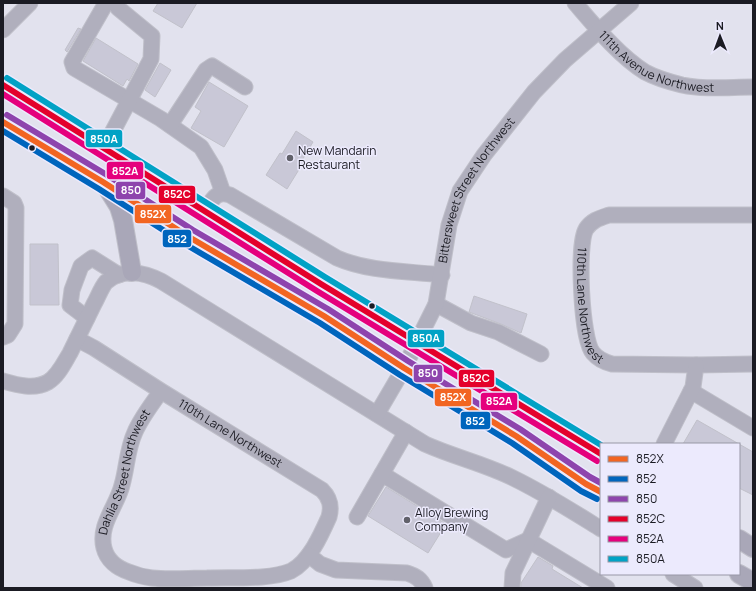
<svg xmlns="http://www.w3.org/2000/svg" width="756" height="591" viewBox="0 0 756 591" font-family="Manrope,sans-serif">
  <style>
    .building { fill: #c9c8d7; stroke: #c1c1ca }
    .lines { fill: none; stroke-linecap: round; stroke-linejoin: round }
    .minor-casing { stroke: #bfbfc9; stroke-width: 17 }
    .major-casing { stroke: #bfbfc9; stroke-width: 20 }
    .minor { stroke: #b0afbd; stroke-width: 15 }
    .major { stroke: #a9a7b8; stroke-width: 18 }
    .bus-1-casing { stroke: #eceafd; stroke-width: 9 }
    .bus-2-casing { stroke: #eceafd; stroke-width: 9 }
    .bus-3-casing { stroke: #eceafd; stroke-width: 9 }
    .bus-4-casing { stroke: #eceafd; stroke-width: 9 }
    .bus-5-casing { stroke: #eceafd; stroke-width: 9 }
    .bus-6-casing { stroke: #eceafd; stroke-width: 9 }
    .bus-1 { stroke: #f26522; stroke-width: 6 }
    .bus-2 { stroke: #0065bd; stroke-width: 6 }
    .bus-3 { stroke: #8e44ad; stroke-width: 6 }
    .bus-4 { stroke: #e4002b; stroke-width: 6 }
    .bus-5 { stroke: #e5007d; stroke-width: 6 }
    .bus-6 { stroke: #01a2c5; stroke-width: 6 }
    .bus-dot { fill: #1b1b23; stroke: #eceafd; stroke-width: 1.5 }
    .poi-dot { fill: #61616a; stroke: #eceafd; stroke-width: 1.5 }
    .labels { text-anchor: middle; stroke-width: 3; stroke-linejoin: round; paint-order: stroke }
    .street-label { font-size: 12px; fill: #1b1b23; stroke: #eceafd }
    .poi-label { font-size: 12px; fill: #1b1b23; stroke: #eceafd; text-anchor: start }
    .line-badge { stroke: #eceafd; stroke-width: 1.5 }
    .badge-label { font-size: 11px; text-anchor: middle; font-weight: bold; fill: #fff }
  </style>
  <rect width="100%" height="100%" fill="#e2e2ee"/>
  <g class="building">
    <polygon points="158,3 197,3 182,28 153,11"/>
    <polygon points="78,28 81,29 67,52 65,50"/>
    <polygon points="96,38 138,64 129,81 127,79 123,86 83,61"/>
    <polygon points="160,63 171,70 155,97 145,90"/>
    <polygon points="209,82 248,106 224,147 191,128 201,111 195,107"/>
    <polygon points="296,131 313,142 301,162 303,163 287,189 266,175 280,153 282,154"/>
    <polygon points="30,244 58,244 59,305 30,305"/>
    <polygon points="474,296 527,314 521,333 501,324 469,312"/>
    <polygon points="697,420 739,444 683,444"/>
    <polygon points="739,444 753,452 753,495 739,488"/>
    <polygon points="386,487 446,524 428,553 368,516"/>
    <polygon points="538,557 553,566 552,569 583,588 521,588 521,583"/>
  </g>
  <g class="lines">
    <defs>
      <g id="minor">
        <polyline points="106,3 72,62 74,68 161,119 201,147 215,170 223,193"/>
        <path id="s1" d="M575 3C594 25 619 56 645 72 656 78 670 82 682 85 705 90 730 87 753 87"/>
        <polyline points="3,30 30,3"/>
        <polyline points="170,125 206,70 212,66 245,87"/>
        <polyline points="104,148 151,59 152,36 118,8 115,3"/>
        <polyline points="3,196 14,203 16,208 15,324 8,335 3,337"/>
        <path d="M205 211C212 200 216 190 230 195L337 258C369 272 407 271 442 275"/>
        <path id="s2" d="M753 215H609C600 218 592 220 586 229 577 244 581 339 593 353 598 359 604 362 612 364L696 365 753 364"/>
        <polyline points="436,304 471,323 498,332 541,354"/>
        <polyline points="87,318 70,305 72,290 81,266 92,258 119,275"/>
        <path id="s3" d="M77 339 94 348 161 391 322 490C330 498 332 506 329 517 321 535 309 562 291 571 270 580 231 577 207 578 189 578 170 580 152 578 144 577 136 575 129 572 117 568 107 560 104 548 98 525 117 506 122 485 127 468 127 449 135 432 141 418 152 404 161 391"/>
        <path d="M3 381C17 385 34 390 48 382 58 376 64 363 70 353 78 337 86 320 94 304 98 297 101 288 106 282 122 268 144 272 161 281L425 444C454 457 485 464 513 478 544 493 572 511 601 529"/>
        <polyline points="691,391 753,428"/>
        <path id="s4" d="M377 414 404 368 436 304 449 225 460 191 484 155 534 92 565 60 631 3"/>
        <polyline points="664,444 693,387 696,365"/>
        <polyline points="382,474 506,550 528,540 607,588"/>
        <polyline points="357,517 406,432"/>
        <path d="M309 555 320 564 336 570 407 573C416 576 421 579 425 588"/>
        <polyline points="673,574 695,588"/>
        <polyline points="512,588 513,573 549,497"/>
      </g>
      <g id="major">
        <polyline points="3,85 321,284 601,454"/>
        <polyline points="3,122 103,182 189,237 324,316 404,368 516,436 586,484 601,492"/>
        <polyline points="106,186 119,207 123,220 132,272"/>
        <polyline points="739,539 753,548"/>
        <polyline points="739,574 753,582"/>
      </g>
    </defs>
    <use href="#minor" class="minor-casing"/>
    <use href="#major" class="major-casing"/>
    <use href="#minor" class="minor"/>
    <use href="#major" class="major"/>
    <defs>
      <polyline id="bus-1" points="3,122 103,182 189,237 324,316 404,368 516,436 586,484 601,492"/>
      <polyline id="bus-2" points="3,131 99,189 185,244 320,323 400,375 512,443 581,491 597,499"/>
      <polyline id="bus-3" points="7,115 107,175 193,230 328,309 408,361 520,429 590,477 601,483"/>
      <polyline id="bus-4" points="3,85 321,284 601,454"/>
      <polyline id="bus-5" points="3,94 317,291 597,461"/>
      <polyline id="bus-6" points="7,78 325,277 601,445"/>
    </defs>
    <use href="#bus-1" class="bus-1-casing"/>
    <use href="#bus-2" class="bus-2-casing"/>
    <use href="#bus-3" class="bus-3-casing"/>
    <use href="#bus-4" class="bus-4-casing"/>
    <use href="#bus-5" class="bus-5-casing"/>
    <use href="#bus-6" class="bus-6-casing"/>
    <use href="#bus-1" class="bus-1"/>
    <use href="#bus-2" class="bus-2"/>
    <use href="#bus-3" class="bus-3"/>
    <use href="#bus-4" class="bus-4"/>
    <use href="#bus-5" class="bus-5"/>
    <use href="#bus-6" class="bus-6"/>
  </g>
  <g class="bus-dot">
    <circle cx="32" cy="148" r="3.5"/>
    <circle cx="372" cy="306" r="3.5"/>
  </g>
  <g class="poi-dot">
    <circle cx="290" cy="158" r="4"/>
    <circle cx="407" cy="520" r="4"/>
  </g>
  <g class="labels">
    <g class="street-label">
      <text dy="4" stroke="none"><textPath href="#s1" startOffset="105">111th Avenue Northwest</textPath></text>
      <text dy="4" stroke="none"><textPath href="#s4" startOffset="248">Bittersweet Street Northwest</textPath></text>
      <text dy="4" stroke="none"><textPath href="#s2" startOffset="250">110th Lane Northwest</textPath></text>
      <text dy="4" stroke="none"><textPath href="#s3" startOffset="180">110th Lane Northwest</textPath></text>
      <text dy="4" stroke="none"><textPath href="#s3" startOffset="664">Dahlia Street Northwest</textPath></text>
    </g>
    <g class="poi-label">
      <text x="298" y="155">New Mandarin<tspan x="298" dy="14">Restaurant</tspan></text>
      <text x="415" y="517">Alloy Brewing<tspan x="415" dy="14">Company</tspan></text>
    </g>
  </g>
  <g class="line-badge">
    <rect x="85" y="129" width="38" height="19" rx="4" fill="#01a2c5"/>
    <rect x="106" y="161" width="38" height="19" rx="4" fill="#e5007d"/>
    <rect x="115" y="181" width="31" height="19" rx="4" fill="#8e44ad"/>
    <rect x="158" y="185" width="38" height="19" rx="4" fill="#e4002b"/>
    <rect x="134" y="204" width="38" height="20" rx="4" fill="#f26522"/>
    <rect x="162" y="229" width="30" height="19" rx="4" fill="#0065bd"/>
    <rect x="407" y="329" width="38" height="19" rx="4" fill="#01a2c5"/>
    <rect x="413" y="364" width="30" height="19" rx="4" fill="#8e44ad"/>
    <rect x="458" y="369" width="37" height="19" rx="4" fill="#e4002b"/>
    <rect x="434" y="388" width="38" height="19" rx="4" fill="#f26522"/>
    <rect x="480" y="392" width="38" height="19" rx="4" fill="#e5007d"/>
    <rect x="460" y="411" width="31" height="19" rx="4" fill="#0065bd"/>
  </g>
  <g class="badge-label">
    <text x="104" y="143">850A</text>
    <text x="125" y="175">852A</text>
    <text x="131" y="194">850</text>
    <text x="177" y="198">852C</text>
    <text x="153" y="218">852X</text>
    <text x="177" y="243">852</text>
    <text x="426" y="342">850A</text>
    <text x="428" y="377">850</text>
    <text x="476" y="382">852C</text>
    <text x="453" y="401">852X</text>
    <text x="499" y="405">852A</text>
    <text x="475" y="425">852</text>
  </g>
  <rect width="756" height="591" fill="none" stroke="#1b1b23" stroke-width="8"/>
  <rect x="600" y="443" width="140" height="132" fill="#eceafd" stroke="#9897a6"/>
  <rect x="608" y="456" width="20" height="6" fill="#f26522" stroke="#9897a6"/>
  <text x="636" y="463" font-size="12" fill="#1b1b23">852X</text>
  <rect x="608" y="476" width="20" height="6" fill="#0065bd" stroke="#9897a6"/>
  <text x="636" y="483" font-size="12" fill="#1b1b23">852</text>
  <rect x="608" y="496" width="20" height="6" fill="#8e44ad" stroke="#9897a6"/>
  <text x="636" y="503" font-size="12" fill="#1b1b23">850</text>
  <rect x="608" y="516" width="20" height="6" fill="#e4002b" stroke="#9897a6"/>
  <text x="636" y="523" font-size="12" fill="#1b1b23">852C</text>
  <rect x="608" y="536" width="20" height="6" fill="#e5007d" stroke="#9897a6"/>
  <text x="636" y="543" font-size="12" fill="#1b1b23">852A</text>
  <rect x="608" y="556" width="20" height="6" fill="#01a2c5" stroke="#9897a6"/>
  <text x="636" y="563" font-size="12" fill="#1b1b23">850A</text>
  <g transform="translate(720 36) rotate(359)" stroke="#eceafd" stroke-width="3" paint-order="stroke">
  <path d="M0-3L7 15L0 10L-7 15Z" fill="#1b1b23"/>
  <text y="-6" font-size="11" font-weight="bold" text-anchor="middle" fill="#1b1b23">N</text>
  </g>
</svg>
